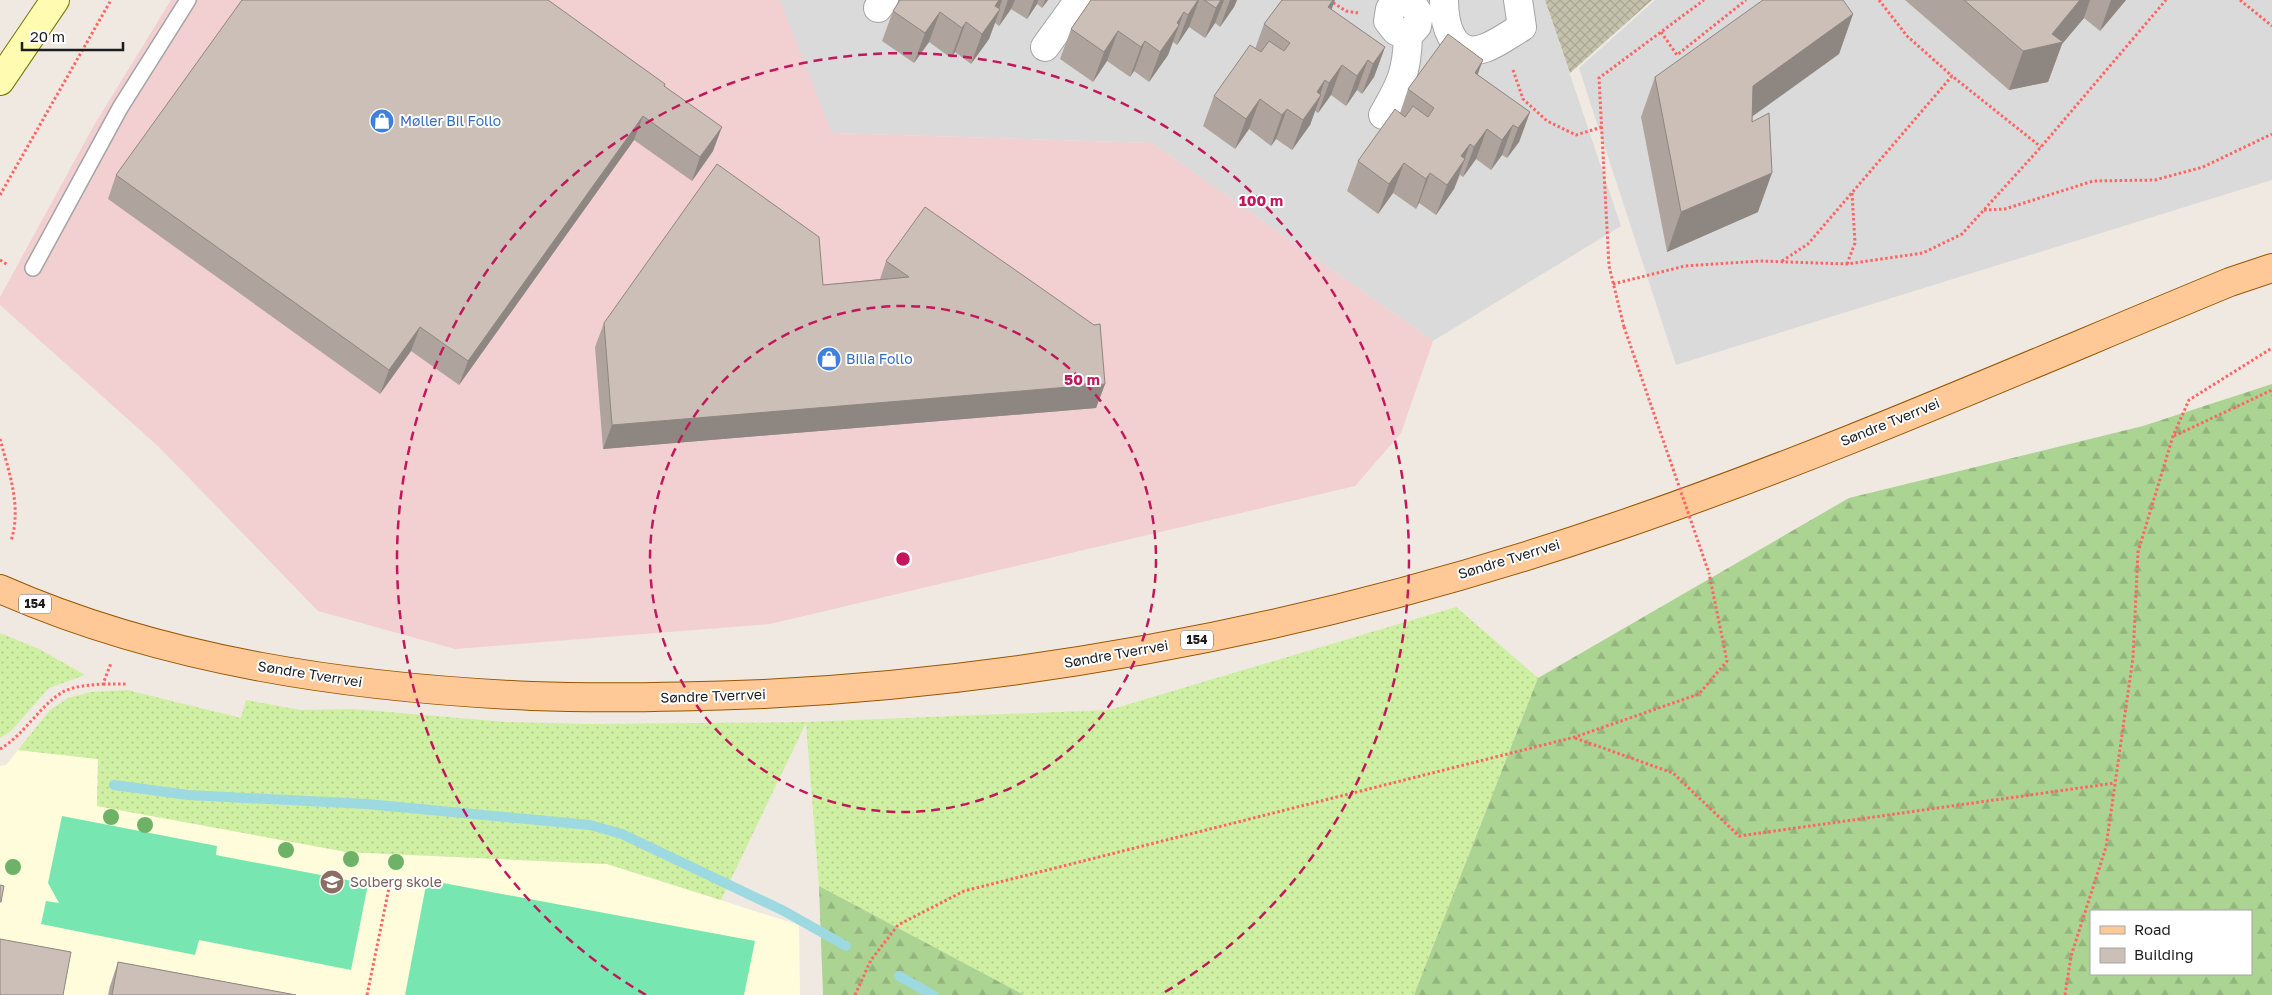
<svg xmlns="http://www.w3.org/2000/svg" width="2272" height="995" viewBox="0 0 2272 995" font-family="'Golos Text',sans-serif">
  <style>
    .residential { fill: #dbdada }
    .commercial { fill: #f2cfd1 }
    .education { fill: #fffcdb }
    .construction { fill: url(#construction-cross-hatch) }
    .grass { fill: url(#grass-dots) }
    .forest { fill: url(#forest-firs); fill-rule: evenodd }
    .pitch { fill: #78e6b1 }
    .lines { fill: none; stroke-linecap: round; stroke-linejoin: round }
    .stream { stroke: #9dd9e1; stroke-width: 10 }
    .service-casing { stroke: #a4a4a4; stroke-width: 18 }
    .minor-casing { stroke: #a4a4a4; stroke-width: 30 }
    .secondary-casing { stroke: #767800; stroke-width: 30 }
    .primary-casing { stroke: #965600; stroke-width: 30 }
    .path { stroke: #ff6463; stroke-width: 3; stroke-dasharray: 2.5 2.5; stroke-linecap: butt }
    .service { stroke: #fff; stroke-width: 15 }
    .minor { stroke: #fff; stroke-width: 28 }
    .secondary { stroke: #fffbb0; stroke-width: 28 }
    .primary { stroke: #ffc897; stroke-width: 28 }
    .path-bridge { stroke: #ff6463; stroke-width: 3; stroke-dasharray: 2.5 2.5; stroke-linecap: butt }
    .tree { fill: #6db266 }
    .wall { fill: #afa49d }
    .shaded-wall { fill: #8e8680 }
    .building { fill: #cbbfb7; stroke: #8e8680 }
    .ring { fill: none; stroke: #c2185b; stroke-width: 2.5; stroke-dasharray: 9 6 }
    .labels { text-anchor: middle; stroke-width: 4; stroke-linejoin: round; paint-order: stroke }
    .shield { fill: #fff; stroke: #616161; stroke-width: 1 }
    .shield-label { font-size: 12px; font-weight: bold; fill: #1d1d1d }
    .shop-label { font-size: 14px; fill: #366cbe; stroke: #fff; text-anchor: start }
    .street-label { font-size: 14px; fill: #1d1d1d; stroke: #fff }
    .education-label { font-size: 14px; fill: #785e54; stroke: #fff; text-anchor: start }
    .centre { fill: #c2185b; stroke: #fff; stroke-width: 2.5 }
    .ring-label { font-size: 15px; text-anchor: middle; font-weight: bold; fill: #c2185b; stroke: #fff; stroke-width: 4; stroke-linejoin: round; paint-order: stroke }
  </style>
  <defs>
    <pattern id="construction-cross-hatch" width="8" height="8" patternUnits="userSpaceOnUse" patternTransform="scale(1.25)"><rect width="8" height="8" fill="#c5c2ac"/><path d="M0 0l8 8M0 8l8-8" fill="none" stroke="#a9a694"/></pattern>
    <pattern id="grass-dots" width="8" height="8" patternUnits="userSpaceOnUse" patternTransform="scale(1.25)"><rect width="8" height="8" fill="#cfefa2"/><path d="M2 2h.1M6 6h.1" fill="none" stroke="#b1cc8b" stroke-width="1.8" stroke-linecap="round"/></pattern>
    <pattern id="forest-firs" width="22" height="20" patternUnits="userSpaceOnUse" patternTransform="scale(1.25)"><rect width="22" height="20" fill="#abd392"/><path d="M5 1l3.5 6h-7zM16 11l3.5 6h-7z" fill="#93b57d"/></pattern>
  </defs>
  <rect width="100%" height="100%" fill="#efe9e2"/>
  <g class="residential">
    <polygon points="780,0 1545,0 1621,226 1433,341 1152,143 831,133"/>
    <polygon points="1655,0 2272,0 2272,180 1676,365 1579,68"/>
  </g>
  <polygon class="commercial" points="171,0 780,0 832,133 1152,143 1433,341 1401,433 1355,486 770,624 455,649 318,611 159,447 0,305 0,297 93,127"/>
  <polygon class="education" points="18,750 98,759 97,806 347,852 607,864 799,925 800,995 0,995 0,766 6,765"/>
  <polygon class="construction" points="1545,0 1652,0 1570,73"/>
  <g class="grass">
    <polygon points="1456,607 1538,678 1414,995 1024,995 819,886 806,723 721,900 607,864 347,852 97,806 98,759 18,750 50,710 68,698 91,692 127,690 241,718 246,700 300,710 353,709 506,722 587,724 806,722 1109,710"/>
    <polygon points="0,633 41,650 85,675 49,688 11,731 0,738"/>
  </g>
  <g class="forest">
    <path d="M2272 384V995H1414L1538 678 1849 498 2143 426ZM2251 911V974H2091V911Z"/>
    <polygon points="819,886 1024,995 823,995"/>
  </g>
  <g class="pitch">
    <polygon points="62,816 217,846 216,855 368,884 351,970 199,940 195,955 41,924 46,901 59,903 48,883"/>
    <polygon points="427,880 755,941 744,995 405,995"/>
  </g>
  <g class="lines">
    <g class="stream">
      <polyline points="114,785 188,795 367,804 590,825 622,834 784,911 846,946"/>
      <polyline points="899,976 933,995"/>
    </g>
    <defs>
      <polyline id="service" points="33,268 120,108 188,0"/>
      <g id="minor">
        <path d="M1444 0C1444 24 1452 60 1485 48 1498 43 1510 34 1522 27L1518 0"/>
        <polygon points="1400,2 1412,4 1419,14 1417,26 1408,36 1396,31 1388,21 1390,9"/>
        <polyline points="878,8 884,0"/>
        <polyline points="1045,47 1079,0"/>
        <path d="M1383 115C1401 84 1407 72 1408 36"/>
      </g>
      <polyline id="secondary" points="0,81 55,0"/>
      <path id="primary" d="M0 589C166 662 352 688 532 696 609 699 686 697 764 694 1054 679 1341 621 1615 527 1824 456 2026 366 2230 282L2272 268"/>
    </defs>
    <use href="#service" class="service-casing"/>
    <use href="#minor" class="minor-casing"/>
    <use href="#secondary" class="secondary-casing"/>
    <use href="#primary" class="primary-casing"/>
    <g class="path">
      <polyline points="1329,0 1346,11 1358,13"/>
      <polyline points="1879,0 1907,36 1952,76"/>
      <polyline points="2240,0 2272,26"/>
      <polyline points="1661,32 1677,55 1746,0"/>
      <polyline points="1513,70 1523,99 1547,121 1576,135 1602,127"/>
      <polyline points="0,195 111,0"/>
      <polyline points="1984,210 2005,209 2093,181 2155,180 2203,167 2272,134"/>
      <polyline points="0,260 8,265"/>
      <polyline points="1782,261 1808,244 1952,76 2041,147"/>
      <polyline points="1847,264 1855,243 1852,193"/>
      <polyline points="1613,284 1685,266 1760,261 1847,264 1923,253 1962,234 2041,147 2166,0"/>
      <polyline points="1624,327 1609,266 1599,78 1704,0"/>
      <polyline points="2174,436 2272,390"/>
      <path d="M0 439C9 472 22 507 11 541"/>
      <polyline points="103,684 128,684"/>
      <polyline points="1575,738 1673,773 1739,836 2115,783"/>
      <path d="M0 749C24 735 38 708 61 693 72 686 90 685 103 684L111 663"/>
      <polyline points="367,995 389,888"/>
      <polyline points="855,995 871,960 898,925 964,891 1575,737 1699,694 1727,661 1709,573"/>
      <polyline points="2065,995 2071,956 2106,847 2133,658 2138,552 2173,436 2189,400 2272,348"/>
    </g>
    <use href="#service" class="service"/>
    <use href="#minor" class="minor"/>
    <use href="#secondary" class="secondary"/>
    <use href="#primary" class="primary"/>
    <polyline class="path-bridge" points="1624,327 1709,573"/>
  </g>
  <g class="tree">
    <circle cx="111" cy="817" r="8"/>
    <circle cx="145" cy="825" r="8"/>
    <circle cx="286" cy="850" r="8"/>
    <circle cx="351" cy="859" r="8"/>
    <circle cx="396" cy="862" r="8"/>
    <circle cx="13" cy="867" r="8"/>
  </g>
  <g class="wall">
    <polygon points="900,0 1048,0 1042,8 1037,4 1027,19 1011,9 999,26 995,23 989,39 971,64 955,52 951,58 929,42 914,63 882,41 893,11"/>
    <polygon points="1091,0 1237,0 1234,7 1220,27 1215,23 1205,38 1189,27 1177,45 1173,42 1168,55 1149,82 1134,71 1130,77 1107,61 1093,82 1060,59 1071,29"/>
    <polygon points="1905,0 2126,0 2100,31 2084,18 2062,44 2048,82 2009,90"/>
    <polygon points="1332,10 1385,47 1374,77 1362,94 1357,90 1346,106 1331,95 1318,113 1315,111 1310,125 1292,150 1276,139 1271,146 1249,129 1235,149 1203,126 1214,96 1255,49 1264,24"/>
    <polygon points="1853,14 1839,54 1752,116 1758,212 1667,252 1641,117 1655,77"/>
    <polygon points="1478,75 1530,112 1519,142 1507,158 1502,155 1491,170 1476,159 1463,177 1460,175 1454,189 1436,215 1419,203 1416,209 1393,193 1378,214 1347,191 1358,161 1400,113 1408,89"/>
    <polygon points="665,84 665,86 713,151 692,181 634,140 459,385 411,351 380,394 108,199 116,175"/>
    <polygon points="886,261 1105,384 1096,408 603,449 595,347 604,323 823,285 880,279"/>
    <polygon points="118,962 296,995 108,995 110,986"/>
  </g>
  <g class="shaded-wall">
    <polygon points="999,0 1002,0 998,12 1000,9 989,39 971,64 982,34 995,6"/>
    <polygon points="1008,0 1015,0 1011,9 999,26"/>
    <polygon points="1034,0 1038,0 1037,4 1027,19"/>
    <polygon points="1045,0 1048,0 1042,8"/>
    <polygon points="1198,0 1199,0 1189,27 1177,45 1188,15"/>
    <polygon points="1221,0 1224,0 1215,23 1205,38 1216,8"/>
    <polygon points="1230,0 1237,0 1234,7 1220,27"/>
    <polygon points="1333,0 1335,0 1326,25 1328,7"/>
    <polygon points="2080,0 2090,0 2084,18 2062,44 2048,82 2009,90 2023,51 2052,34"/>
    <polygon points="2111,0 2126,0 2100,31"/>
    <polygon points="940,12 929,42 914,63 925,33"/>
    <polygon points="1184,12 1168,55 1149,82 1160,52 1177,23"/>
    <polygon points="1853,14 1839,54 1739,126 1753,86"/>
    <polygon points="966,22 955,52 951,58 962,28"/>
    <polygon points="1118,31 1107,61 1093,82 1104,52"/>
    <polygon points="1145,41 1134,71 1130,77 1141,47"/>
    <polygon points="1385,47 1374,77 1362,94 1373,64"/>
    <polygon points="1368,60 1357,90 1346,106 1357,76"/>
    <polygon points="1483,60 1472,90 1475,73"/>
    <polygon points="1342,65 1331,95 1318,113 1329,83"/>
    <polygon points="1325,80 1319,98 1321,95 1310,125 1292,150 1303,120 1317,92"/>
    <polygon points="1260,99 1249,129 1235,149 1246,119"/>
    <polygon points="1287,109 1276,139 1271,146 1282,115"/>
    <polygon points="1530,112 1519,142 1507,158 1518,128"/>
    <polygon points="643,116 634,140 459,385 468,361"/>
    <polygon points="1513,125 1502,155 1491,170 1502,140"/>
    <polygon points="722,127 713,151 692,181 700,157"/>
    <polygon points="1487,129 1476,159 1463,177 1474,147"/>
    <polygon points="1470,144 1454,189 1436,215 1447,185 1461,156"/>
    <polygon points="1404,163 1393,193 1378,214 1389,184"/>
    <polygon points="1430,173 1419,203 1416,209 1426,179"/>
    <polygon points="1772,173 1758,212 1667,252 1681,212"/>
    <polygon points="420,327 411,351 380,394 389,370"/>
    <polygon points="1105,384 1096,408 603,449 612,425"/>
  </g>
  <g class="building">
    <polygon points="242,0 548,0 665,84 664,86 722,127 700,157 643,116 468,361 420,327 389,370 116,175"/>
    <polygon points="900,0 999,0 995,6 1000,9 982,34 966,22 962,28 940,12 925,33 893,11"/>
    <polygon points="1091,0 1198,0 1188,15 1184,12 1177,23 1179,25 1160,52 1145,41 1141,47 1118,31 1104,52 1071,29"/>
    <polygon points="1204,0 1221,0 1216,8"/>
    <polygon points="1282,0 1333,0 1328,7 1385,47 1373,64 1368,60 1357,76 1342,65 1329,83 1325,80 1317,92 1321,95 1303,120 1287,109 1282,115 1260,99 1246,119 1214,96 1250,45 1261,52 1269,41 1284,51 1290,43 1264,24"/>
    <polygon points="1763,0 1843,0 1853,14 1753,86 1752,122 1769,113 1772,173 1681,212 1655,77"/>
    <polygon points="1964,0 2080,0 2052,34 2063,42 2023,51"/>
    <polygon points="1448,34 1483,60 1475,73 1530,112 1518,128 1513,125 1502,140 1487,129 1474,147 1470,144 1461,156 1465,159 1447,185 1430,173 1426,179 1404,163 1389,184 1358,161 1395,109 1405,117 1413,106 1428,117 1434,108 1408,89"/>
    <polygon points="717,164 819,237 823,285 909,277 886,261 925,207 1094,325 1100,324 1105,384 612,425 604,323"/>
    <polygon points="0,885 4,886 1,902 0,902"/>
    <polygon points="0,939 71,952 63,995 0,995"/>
    <polygon points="118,962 296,995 112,995"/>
  </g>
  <g class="ring">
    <circle cx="903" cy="559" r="253"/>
    <path d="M646 995A506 506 0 1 1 1160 995"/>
  </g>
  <defs>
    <symbol id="shop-disc" viewBox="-11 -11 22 22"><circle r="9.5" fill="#3f7fe0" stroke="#fff"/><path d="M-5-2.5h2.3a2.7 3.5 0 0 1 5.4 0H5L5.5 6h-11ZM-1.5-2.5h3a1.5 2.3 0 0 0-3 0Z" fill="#fff"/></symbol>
    <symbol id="school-disc" viewBox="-11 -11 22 22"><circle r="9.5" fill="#8d6e63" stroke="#fff"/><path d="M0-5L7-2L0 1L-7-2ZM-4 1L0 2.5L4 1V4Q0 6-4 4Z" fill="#fff"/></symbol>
  </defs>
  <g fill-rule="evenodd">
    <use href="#shop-disc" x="368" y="107" width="28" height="28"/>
    <use href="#shop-disc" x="815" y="345" width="28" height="28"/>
    <use href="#school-disc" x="318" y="868" width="28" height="28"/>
  </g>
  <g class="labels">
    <g class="shield">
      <rect x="19" y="594.5" width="32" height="19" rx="4"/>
      <rect x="1181" y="630.5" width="32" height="19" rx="4"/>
    </g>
    <g class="shield-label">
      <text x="35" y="608">154</text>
      <text x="1197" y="644">154</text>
    </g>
    <g class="shop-label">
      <text x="400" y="126">Møller Bil Follo</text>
      <text x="846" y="364">Bilia Follo</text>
    </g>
    <g class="street-label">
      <text transform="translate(1890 422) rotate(-22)" y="5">Søndre Tverrvei</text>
      <text transform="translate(1509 559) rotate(-17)" y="5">Søndre Tverrvei</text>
      <text transform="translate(1116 654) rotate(-10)" y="5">Søndre Tverrvei</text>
      <text transform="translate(310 674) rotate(9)" y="5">Søndre Tverrvei</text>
      <text transform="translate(713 696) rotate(-2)" y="5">Søndre Tverrvei</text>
    </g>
    <g class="education-label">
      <text x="350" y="887">Solberg skole</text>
    </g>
  </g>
  <circle cx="903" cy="559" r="8" class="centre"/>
  <g class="ring-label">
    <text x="1261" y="206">100 m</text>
    <text x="1082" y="385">50 m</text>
  </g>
  <rect x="2090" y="910" width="162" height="65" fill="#ffffff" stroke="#a5a5a5"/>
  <rect x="2100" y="926" width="25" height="8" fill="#ffc897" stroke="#a5a5a5"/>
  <text x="2134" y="935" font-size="15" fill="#1d1d1d">Road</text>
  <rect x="2100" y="948" width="25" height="15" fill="#cbbfb7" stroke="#a5a5a5"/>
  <text x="2134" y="960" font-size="15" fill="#1d1d1d">Building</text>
  <path d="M22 42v8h101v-8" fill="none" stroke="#1d1d1d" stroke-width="2.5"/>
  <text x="30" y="42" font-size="15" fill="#1d1d1d" stroke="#ffffff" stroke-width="4" paint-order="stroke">20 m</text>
</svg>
